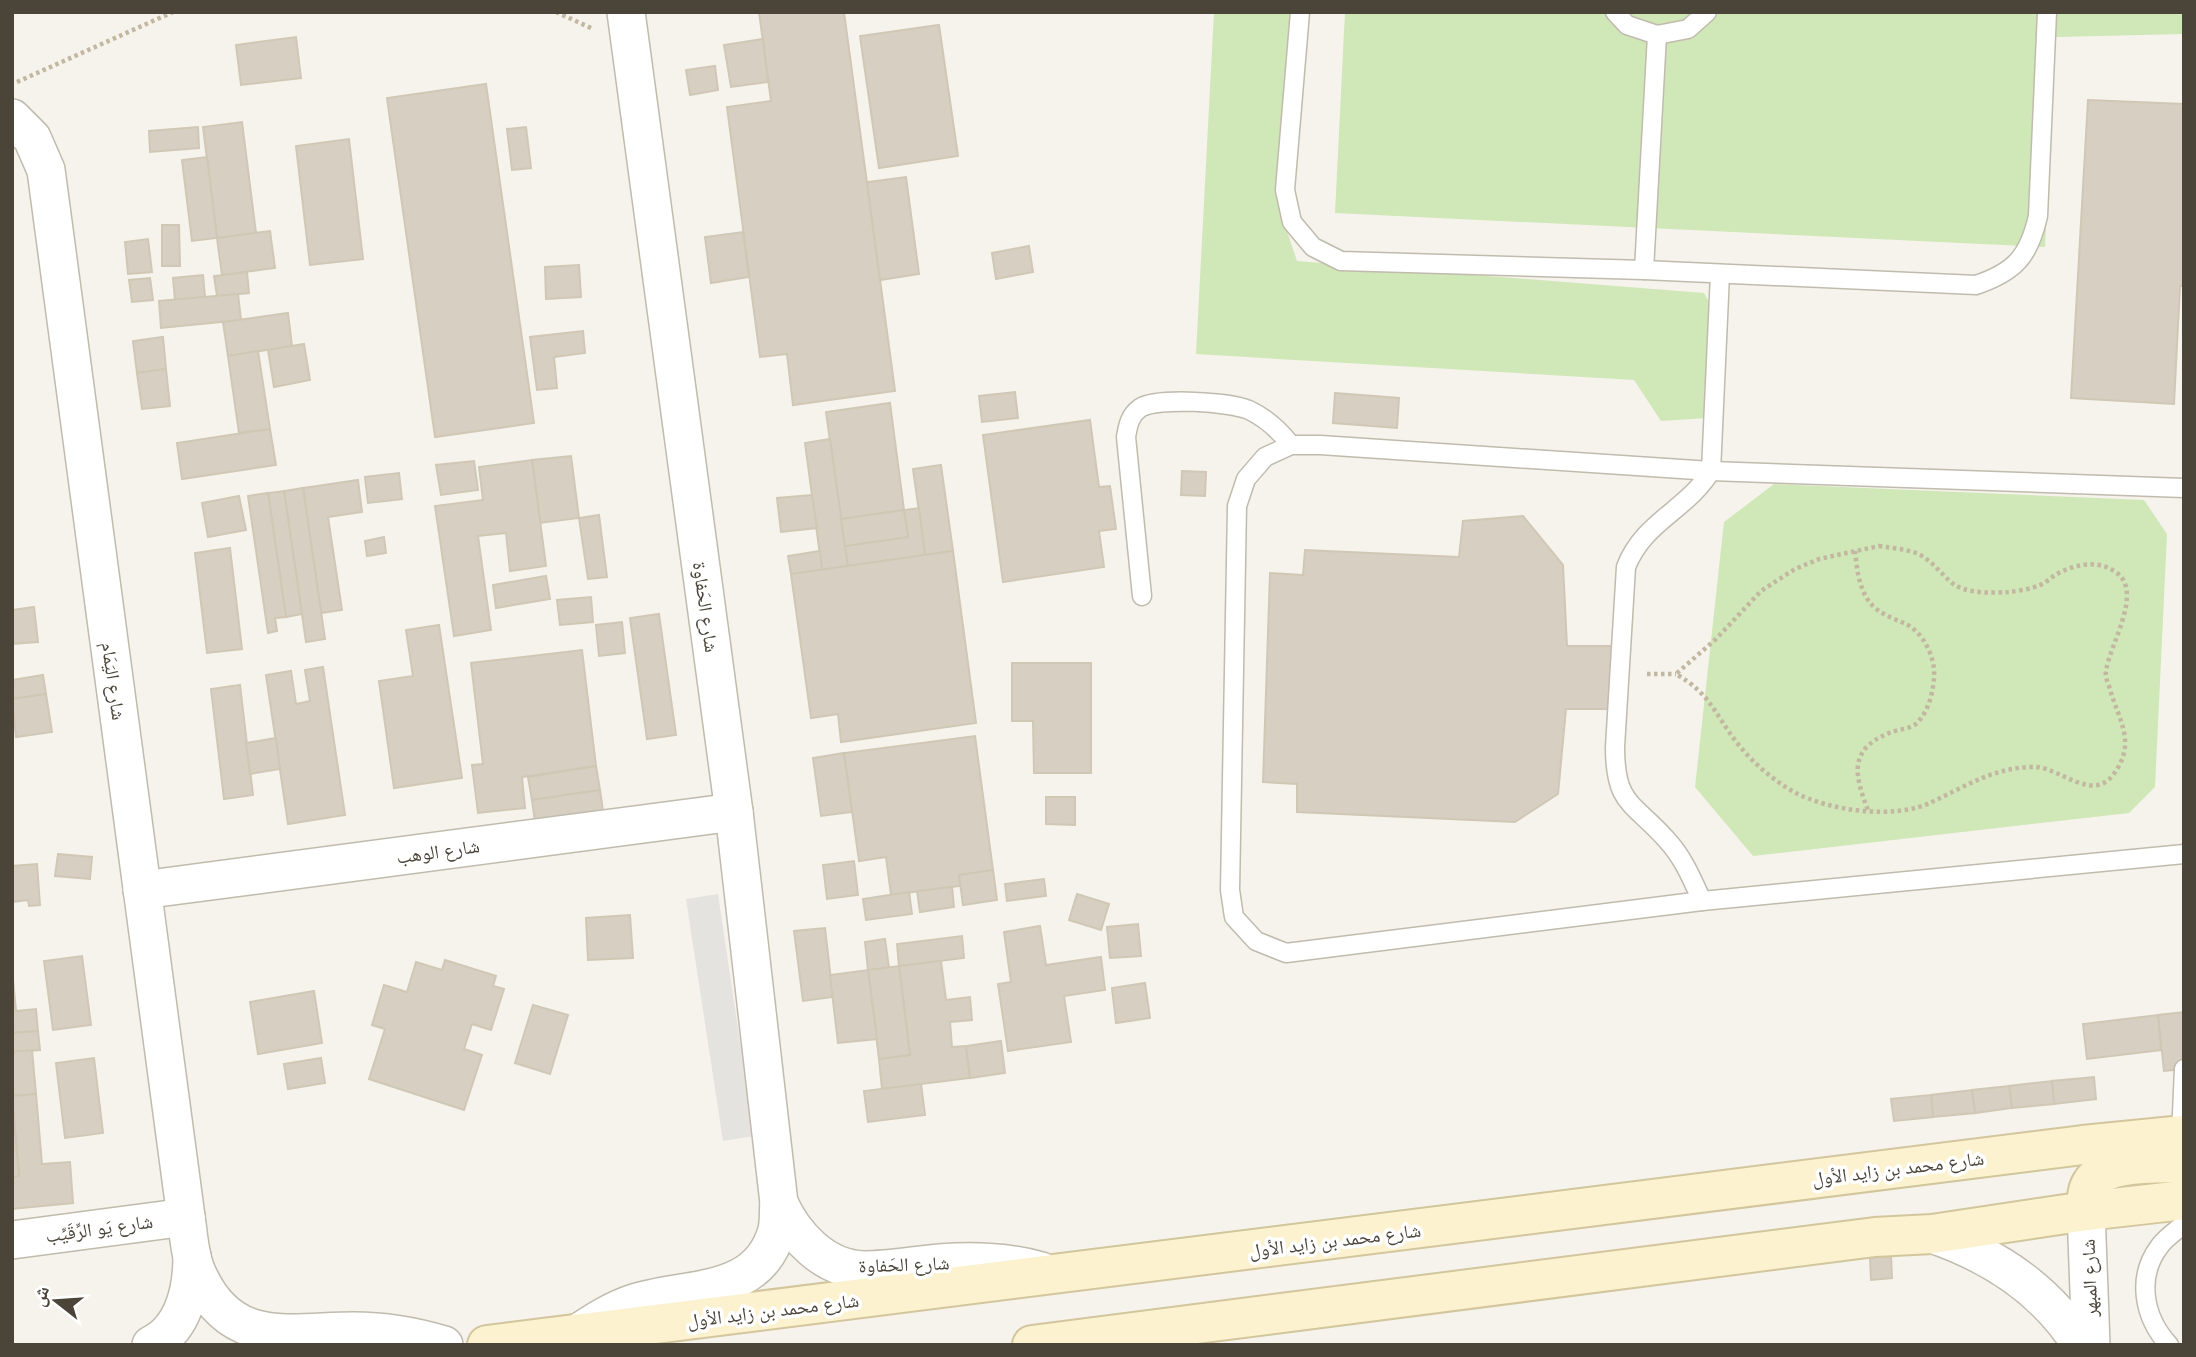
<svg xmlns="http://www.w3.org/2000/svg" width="2196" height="1357" viewBox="0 0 2196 1357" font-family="Poppins,'Noto Naskh Arabic',sans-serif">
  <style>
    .green { fill: #d0e7b7 }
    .parking { fill: #e4e3e0 }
    .building { fill: #d7cfc2; stroke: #d1c7b5; stroke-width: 2 }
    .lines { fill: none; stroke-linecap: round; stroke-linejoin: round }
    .lane-casing { stroke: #c1bbae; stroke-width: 21 }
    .street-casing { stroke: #c1bbae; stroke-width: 40 }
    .secondary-casing { stroke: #d3c69d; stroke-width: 42 }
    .path { stroke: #c2b7a0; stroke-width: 4.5; stroke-dasharray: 3.5 3.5; stroke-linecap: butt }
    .lane { stroke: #fff; stroke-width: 18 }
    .street { stroke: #fff; stroke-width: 37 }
    .secondary { stroke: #fcf2cf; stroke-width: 38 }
    .labels { text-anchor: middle; stroke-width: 7; stroke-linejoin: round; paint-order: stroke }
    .street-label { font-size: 19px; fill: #4a4439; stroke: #fff }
  </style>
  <rect width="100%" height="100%" fill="#f5f3ec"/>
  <g class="green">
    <polygon points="1214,12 1291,12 1278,204 1297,261 1704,293 1720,320 1707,418 1661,421 1634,380 1196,354"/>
    <polygon points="1345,12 2184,12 2184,34 2056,37 2045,247 1335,213"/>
    <polygon points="1774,484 2144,500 2167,534 2155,787 2129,813 1753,856 1695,787 1724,522"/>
  </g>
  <polygon class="parking" points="718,894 754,1136 723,1141 686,899"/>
  <g class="building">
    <polygon points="759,12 844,12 895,391 793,405 787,354 760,357 727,107 771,101"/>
    <polygon points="939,25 958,156 879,168 860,36"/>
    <polygon points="296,37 301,78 241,85 236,45"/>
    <polygon points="763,39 768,82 731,87 724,45"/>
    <polygon points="715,66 718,90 690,95 686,70"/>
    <polygon points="486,84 534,423 435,437 387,98"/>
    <polygon points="2088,100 2184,104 2184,286 2180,286 2174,404 2071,398"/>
    <polygon points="242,122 256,233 217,238 203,127"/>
    <polygon points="198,127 199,148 150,152 149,131"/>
    <polygon points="526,127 531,168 512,170 507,129"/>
    <polygon points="349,139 363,259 310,265 296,146"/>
    <polygon points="207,157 217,238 192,241 182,160"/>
    <polygon points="906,177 919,274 880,280 867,182"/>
    <polygon points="162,225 179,225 180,266 162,266"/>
    <polygon points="270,231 275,268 222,275 217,238"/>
    <polygon points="743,232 749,277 711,283 705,237"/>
    <polygon points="148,239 152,272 128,274 125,242"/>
    <polygon points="1029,246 1033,272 996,279 992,253"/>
    <polygon points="579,265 581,297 546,299 545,267"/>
    <polygon points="247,272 249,293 217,296 214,276"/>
    <polygon points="203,275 205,297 175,300 173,278"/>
    <polygon points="150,278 153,300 132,302 129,280"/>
    <polygon points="238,294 241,320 161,328 159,301"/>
    <polygon points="288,313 292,346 228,356 223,322"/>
    <polygon points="583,331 585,353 554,357 557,388 537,390 530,337"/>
    <polygon points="163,337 166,369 137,373 133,341"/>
    <polygon points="304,344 310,380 274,387 268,350"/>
    <polygon points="258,351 270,429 239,433 228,356"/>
    <polygon points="166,369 170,406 142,409 137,373"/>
    <polygon points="1015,392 1018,418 982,422 979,396"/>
    <polygon points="1335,393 1399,398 1397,428 1333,423"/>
    <polygon points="890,403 904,510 841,519 826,412"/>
    <polygon points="1090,420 1099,487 1110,486 1116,529 1099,531 1104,567 1003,582 983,435"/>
    <polygon points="270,429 276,465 182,479 177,443"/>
    <polygon points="830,439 848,566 822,570 805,443"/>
    <polygon points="571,456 579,518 540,523 532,460"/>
    <polygon points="532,460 546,566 510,571 506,533 478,536 491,630 454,636 435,506 483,500 479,467"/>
    <polygon points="474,461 478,490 441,495 436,465"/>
    <polygon points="941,465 953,551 925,555 913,469"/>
    <polygon points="1182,471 1206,472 1205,496 1181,495"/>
    <polygon points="399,473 402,499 368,503 365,477"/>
    <polygon points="358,480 362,512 328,517 342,610 321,613 303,488"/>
    <polygon points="303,488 325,639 306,642 284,491"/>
    <polygon points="284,491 302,614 286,617 268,493"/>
    <polygon points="268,493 286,617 275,618 277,631 268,633 248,496"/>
    <polygon points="812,495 817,528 781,532 777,498"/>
    <polygon points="239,496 246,530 208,537 202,503"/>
    <polygon points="919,508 925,555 848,566 845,546 908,537 904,510"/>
    <polygon points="904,510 908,537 845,546 841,519"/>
    <polygon points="599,515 607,577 588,579 579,518"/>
    <polygon points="1523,516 1563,565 1567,646 1615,646 1613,709 1566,709 1558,794 1515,822 1297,812 1297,784 1263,782 1270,573 1303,575 1305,550 1459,557 1463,521"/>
    <polygon points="384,537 386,553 367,556 365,541"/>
    <polygon points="230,548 242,649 207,653 195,553"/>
    <polygon points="820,551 822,570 791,574 788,556"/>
    <polygon points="953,551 976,723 841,742 838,714 811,718 791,574"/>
    <polygon points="546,576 550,599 496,608 493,585"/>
    <polygon points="591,597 593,622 560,625 557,600"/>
    <polygon points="34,607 38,642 12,644 12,610"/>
    <polygon points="659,614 676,735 647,739 630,618"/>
    <polygon points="622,622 625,653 599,656 596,625"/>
    <polygon points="439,625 462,778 394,788 379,681 413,676 406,630"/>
    <polygon points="582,650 596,766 522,777 525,808 478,813 472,765 483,764 471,663"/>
    <polygon points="1012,663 1091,663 1091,773 1034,773 1033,721 1012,721"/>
    <polygon points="323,667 345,815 288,824 266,675 291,671 296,704 310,701 305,670"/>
    <polygon points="43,675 46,694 12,699 12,680"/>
    <polygon points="240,685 253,795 224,799 211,689"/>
    <polygon points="46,694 52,732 16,737 12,699"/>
    <polygon points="975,736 993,870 959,875 960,886 891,895 886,857 859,861 844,753"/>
    <polygon points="276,738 280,769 250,774 246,743"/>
    <polygon points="844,753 852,812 821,816 813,758"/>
    <polygon points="596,766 600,790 532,800 528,777"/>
    <polygon points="600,790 604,818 536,829 532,800"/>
    <polygon points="1046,797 1075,797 1075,825 1046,824"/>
    <polygon points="58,854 92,857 90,879 55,876"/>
    <polygon points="854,861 858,895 827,899 823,865"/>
    <polygon points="37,864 40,905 29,906 28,900 12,902 12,866"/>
    <polygon points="993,870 997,900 963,905 959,875"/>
    <polygon points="1044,879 1046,896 1007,901 1005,884"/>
    <polygon points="952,887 954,907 920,912 917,891"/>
    <polygon points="909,892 912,914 866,920 863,899"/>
    <polygon points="1077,894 1109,904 1101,930 1069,920"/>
    <polygon points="630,915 633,958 588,960 586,918"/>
    <polygon points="1138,924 1141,956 1110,958 1107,927"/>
    <polygon points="1040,926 1046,965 1101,957 1105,990 1064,996 1071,1042 1008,1051 998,984 1011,982 1004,932"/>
    <polygon points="825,928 833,997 803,1001 794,931"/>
    <polygon points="962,936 964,958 899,966 897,944"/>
    <polygon points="885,939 889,968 868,970 865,942"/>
    <polygon points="82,956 91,1025 53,1030 44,961"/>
    <polygon points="445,960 496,976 493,986 504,989 491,1030 472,1024 464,1049 482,1055 464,1110 369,1079 385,1029 372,1025 384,985 407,992 416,962 442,970"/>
    <polygon points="941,961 946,1000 970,997 972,1020 950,1022 952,1047 966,1046 970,1078 882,1089 879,1059 910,1055 899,966"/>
    <polygon points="899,966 910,1055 879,1059 868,970"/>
    <polygon points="12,969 16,1011 36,1009 38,1031 12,1033"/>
    <polygon points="868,970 877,1039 838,1043 830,975"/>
    <polygon points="1145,983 1150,1018 1116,1023 1112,988"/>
    <polygon points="314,991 322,1043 258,1054 250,1002"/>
    <polygon points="533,1005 568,1015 550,1074 515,1063"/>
    <polygon points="2184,1012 2184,1069 2164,1071 2158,1015"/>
    <polygon points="2158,1015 2161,1050 2087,1059 2083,1024"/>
    <polygon points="38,1031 40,1050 12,1052 12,1033"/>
    <polygon points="1001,1041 1005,1073 970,1078 966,1046"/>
    <polygon points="32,1050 36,1094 12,1096 12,1052"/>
    <polygon points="94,1058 103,1133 65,1138 56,1063"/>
    <polygon points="321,1058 325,1083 288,1089 284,1064"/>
    <polygon points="2094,1077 2096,1099 2054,1104 2052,1081"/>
    <polygon points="2052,1081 2054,1104 2012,1108 2009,1086"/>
    <polygon points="921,1084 925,1115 868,1122 864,1091"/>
    <polygon points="2009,1086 2012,1108 1975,1113 1972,1090"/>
    <polygon points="1972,1090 1975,1113 1933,1117 1931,1095"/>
    <polygon points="36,1094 42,1164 70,1162 73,1203 12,1209 12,1177 19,1176 12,1096"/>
    <polygon points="1931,1095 1933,1117 1894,1121 1891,1099"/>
    <polygon points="12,1098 19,1176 12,1177"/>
    <polygon points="1891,1256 1892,1278 1871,1280 1870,1258"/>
  </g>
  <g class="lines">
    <defs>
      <g id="lane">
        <path d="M1300 12 1285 190 1292 222 1313 247 1341 261 1644 270 1976 285C2015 272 2029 256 2038 216L2047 12"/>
        <polyline points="1615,12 1627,25 1657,35 1688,29 1707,12"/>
        <polyline points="1644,270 1657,35"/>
        <polyline points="2184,488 1711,471 1320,445 1291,445 1265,457 1246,479 1237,506 1230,890 1234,917 1256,941 1286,953 1702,901 2184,854"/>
        <path d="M1142 596 1126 437C1128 425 1130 415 1140 408 1157 397 1231 402 1249 410 1266 418 1279 430 1291 445"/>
        <path d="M1702 901C1692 879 1683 857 1666 839 1633 802 1615 805 1615 747L1626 567C1644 521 1686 511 1711 471L1720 274"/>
        <polyline points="2181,1135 2184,1069"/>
        <path d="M2169 1345C2144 1318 2136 1278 2159 1247 2165 1238 2176 1231 2184 1224"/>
      </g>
      <g id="street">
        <path d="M12 118 32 138 46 170 186 1217C189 1237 190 1261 200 1279 234 1349 292 1331 354 1331 385 1331 414 1336 444 1345"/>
        <polyline points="142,890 734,812"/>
        <path d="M779 1203C794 1236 824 1269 864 1270 894 1270 925 1263 955 1262 984 1261 1014 1263 1041 1271"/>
        <polyline points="2086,1211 2091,1345"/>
        <path d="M1932 1234C1993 1255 2046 1289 2081 1345"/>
        <polyline points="12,1240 186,1217"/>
        <path d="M578 1333C596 1321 613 1310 634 1303 686 1286 759 1298 777 1230 779 1221 778 1211 779 1203L734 812 626 12"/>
        <path d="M151 1345C184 1329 192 1289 192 1256"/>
      </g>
      <g id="secondary">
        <path d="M2086 1211C2087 1202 2086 1192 2091 1184 2105 1159 2158 1164 2184 1163"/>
        <polyline points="487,1345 2083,1145 2184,1135"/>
        <polyline points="1032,1345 1875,1237 1932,1234 2086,1211 2184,1200"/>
      </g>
    </defs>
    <use href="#lane" class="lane-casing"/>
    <use href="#street" class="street-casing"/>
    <use href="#secondary" class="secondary-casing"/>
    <g class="path">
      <polyline points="556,12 591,28"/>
      <polyline points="17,82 173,12"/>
      <path d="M1879 546C1891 548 1905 549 1916 553 1931 559 1940 573 1952 583 1966 594 1991 593 2008 592 2018 591 2031 589 2040 585 2046 583 2051 577 2057 574 2075 564 2099 559 2117 573 2143 593 2110 644 2106 671 2105 676 2107 681 2109 686 2118 720 2138 742 2113 775 2092 802 2060 768 2036 767 1997 766 1966 786 1932 802 1895 820 1829 811 1794 792 1773 780 1753 763 1738 744 1715 715 1711 694 1676 674L1716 639 1761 591 1795 569 1819 559Z"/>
      <path d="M1855 551C1857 569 1859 592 1873 606 1882 615 1895 619 1906 624 1924 633 1936 659 1934 678 1933 693 1928 712 1917 723 1909 730 1896 729 1887 734 1848 750 1855 777 1868 810"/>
      <polyline points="1647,674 1676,674"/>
    </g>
    <use href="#lane" class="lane"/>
    <use href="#street" class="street"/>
    <use href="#secondary" class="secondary"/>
  </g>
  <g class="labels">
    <g class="street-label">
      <text transform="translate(706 607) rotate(82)" y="7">شارع الحَفاوة</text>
      <text transform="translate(114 681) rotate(82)" y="7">شارع اليَمَام</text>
      <text transform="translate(438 851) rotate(-8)" y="7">شارع الوهب</text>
      <text transform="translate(1898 1168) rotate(-7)" y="7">شارع محمد بن زايد الأول</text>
      <text transform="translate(99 1228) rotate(-8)" y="7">شارع يَو الرِّقَيِّب</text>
      <text transform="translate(1335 1240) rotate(-7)" y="7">شارع محمد بن زايد الأول</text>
      <text transform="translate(904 1264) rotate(-2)" y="7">شارع الحَفاوة</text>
      <text transform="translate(2089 1278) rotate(-92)" y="7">شارع المبهر</text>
      <text transform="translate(773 1310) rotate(-7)" y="7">شارع محمد بن زايد الأول</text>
    </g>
  </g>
  <rect width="2196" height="1357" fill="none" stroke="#4a4439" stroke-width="28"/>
  <g transform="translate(56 1301) rotate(287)" stroke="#ffffff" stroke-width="5" paint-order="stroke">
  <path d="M0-5L12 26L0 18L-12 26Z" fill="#4a4439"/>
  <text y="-10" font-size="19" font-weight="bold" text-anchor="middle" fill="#4a4439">ش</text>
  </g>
</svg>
